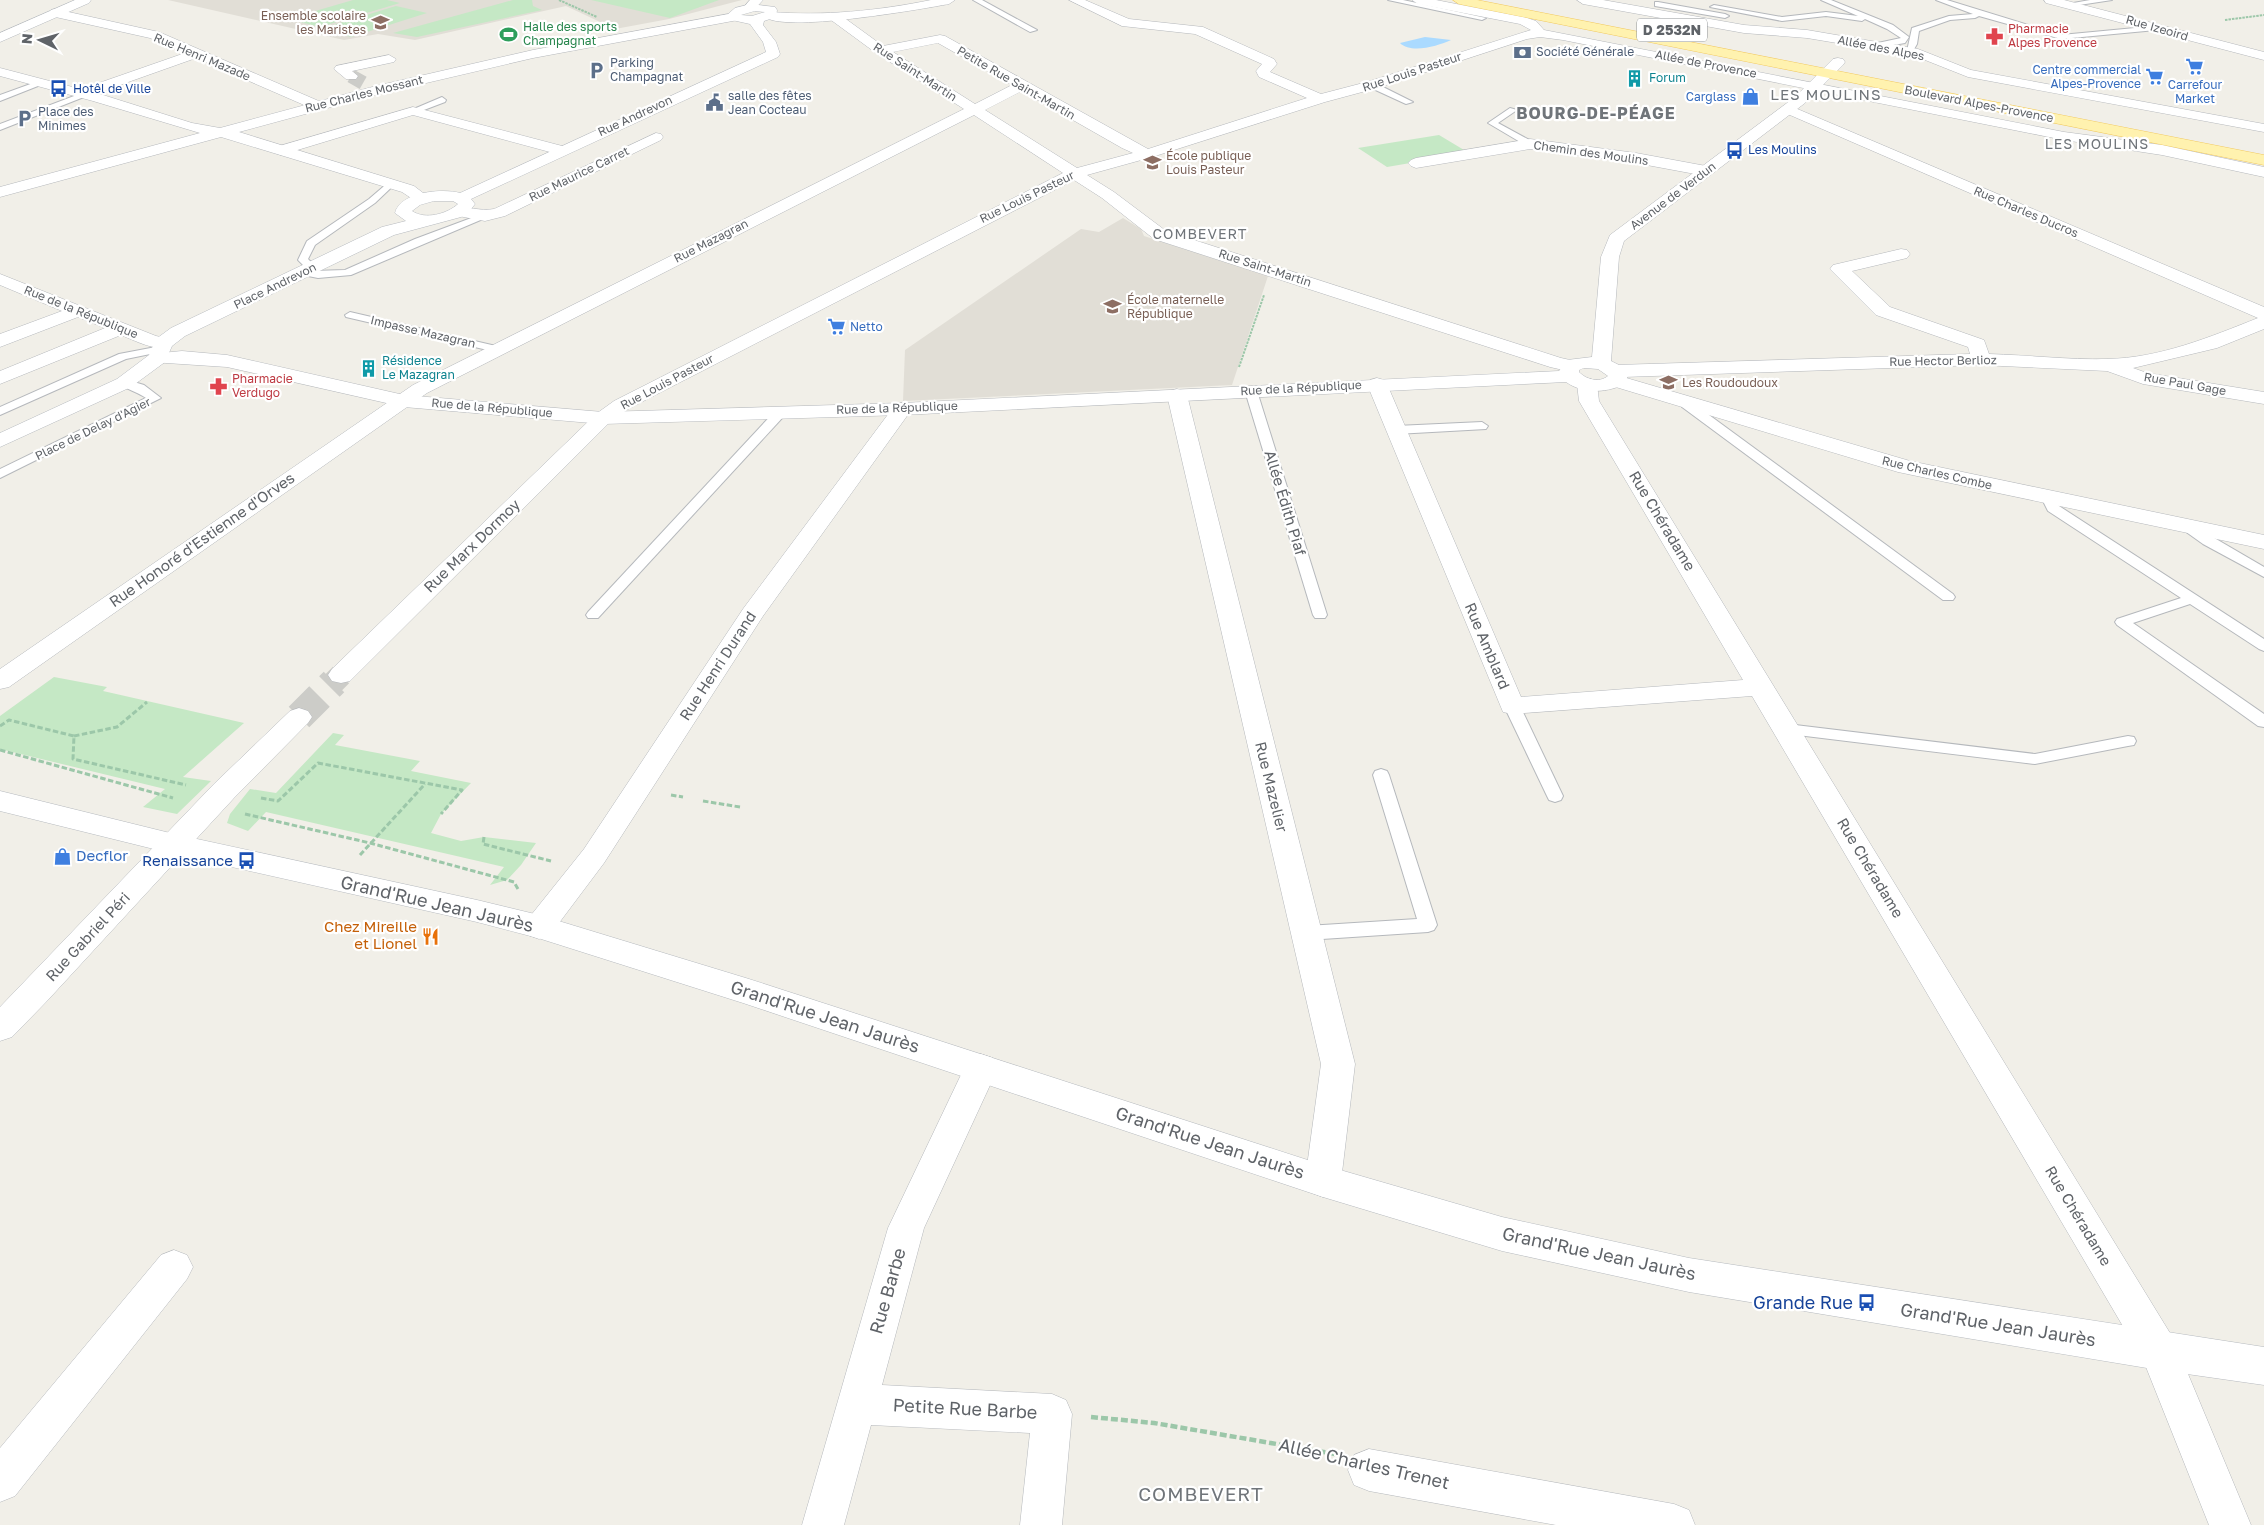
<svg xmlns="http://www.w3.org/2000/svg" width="2264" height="1525" viewBox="0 0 2264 1525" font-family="'Golos Text',sans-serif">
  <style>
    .education { fill: #e1ded6 }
    .green { fill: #c5e8c5 }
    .water { fill: #aadaff }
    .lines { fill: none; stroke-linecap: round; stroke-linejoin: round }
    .minor-tunnel-far2 { stroke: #ccccc8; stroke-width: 14; stroke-dasharray: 14 7; stroke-linecap: butt }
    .minor-tunnel-far1 { stroke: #ccccc8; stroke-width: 23; stroke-dasharray: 23 11; stroke-linecap: butt }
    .minor-tunnel { stroke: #ccccc8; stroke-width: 29; stroke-dasharray: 29 14; stroke-linecap: butt }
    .service-casing { stroke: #b5b8bc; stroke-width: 2 }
    .minor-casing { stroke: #b5b8bc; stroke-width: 1 }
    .tertiary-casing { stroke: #b5b8bc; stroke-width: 1 }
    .secondary-casing { stroke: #b6babf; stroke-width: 1 }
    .primary-casing { stroke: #f2c960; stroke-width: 1 }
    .path-far2 { stroke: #9cc7a9; stroke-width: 2; stroke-dasharray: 2.5 1; stroke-linecap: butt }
    .path-far1 { stroke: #9cc7a9; stroke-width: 3; stroke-dasharray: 5.5 2.5; stroke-linecap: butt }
    .path { stroke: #9cc7a9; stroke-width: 4.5; stroke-dasharray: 7 3; stroke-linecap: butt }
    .service { fill: #fff; fill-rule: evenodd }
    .minor { fill: #fff; fill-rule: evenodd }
    .tertiary { fill: #fff; fill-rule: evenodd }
    .secondary { fill: #fff; fill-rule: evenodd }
    .primary { fill: #fff2af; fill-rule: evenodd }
    .labels { text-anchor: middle; stroke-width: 4.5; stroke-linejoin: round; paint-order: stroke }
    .far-education-label { font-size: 12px; fill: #785e54; stroke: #fff; text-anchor: start }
    .far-leisure-label { font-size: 12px; fill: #27864d; stroke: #fff; text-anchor: start }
    .far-street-label { font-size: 12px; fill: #5f6368; stroke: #fff }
    .far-health-label { font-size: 12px; fill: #be3a42; stroke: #fff; text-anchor: start }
    .far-service-label { font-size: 12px; fill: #4e5e75; stroke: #fff; text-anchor: start }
    .far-shop-label { font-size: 12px; fill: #366cbe; stroke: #fff; text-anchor: end }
    .far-culture-label { font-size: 12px; fill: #0d838f; stroke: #fff; text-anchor: start }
    .far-transit-label { font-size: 12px; fill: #164399; stroke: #fff; text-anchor: start }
    .shield { fill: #fff; stroke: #8f9295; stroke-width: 1 }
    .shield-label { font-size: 14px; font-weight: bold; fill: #5f6368 }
    .far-neighbourhood-label { font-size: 14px; letter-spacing: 1px; fill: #70757a; stroke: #fff }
    .far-quarter-label { font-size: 15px; letter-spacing: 1px; fill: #70757a; stroke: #fff }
    .street-label { font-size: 15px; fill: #5f6368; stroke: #fff }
    .shop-label { font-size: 15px; fill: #366cbe; stroke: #fff; text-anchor: start }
    .transit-label { font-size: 15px; fill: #164399; stroke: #fff; text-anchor: end }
    .food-label { font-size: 15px; fill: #c56008; stroke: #fff; text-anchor: end }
    .far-district-label { font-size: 16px; font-weight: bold; letter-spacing: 1px; fill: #70757a; stroke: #fff }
    .near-street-label { font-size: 18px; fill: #5f6368; stroke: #fff }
    .near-transit-label { font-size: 18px; fill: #164399; stroke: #fff; text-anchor: end }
    .near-neighbourhood-label { font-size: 19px; letter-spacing: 1px; fill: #70757a; stroke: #fff }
  </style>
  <rect width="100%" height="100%" fill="#f1efe8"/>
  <g class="education">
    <polygon points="168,0 742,0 669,19 615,29 566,6 415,40 378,34 344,40"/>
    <polygon points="1123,218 1141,229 1144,236 1268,276 1232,385 903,401 905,350 1081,229 1099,232"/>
  </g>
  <g class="green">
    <polygon points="353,0 387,0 400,3 320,27 288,19"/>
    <polygon points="513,0 532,0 533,6 542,10 417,37 393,33"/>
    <polygon points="591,0 719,0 670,18"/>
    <polygon points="396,6 427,13 351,37 320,29"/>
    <polygon points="1439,135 1469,153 1387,167 1358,148"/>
    <polygon points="54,677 107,687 103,691 244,723 183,777 211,781 177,814 143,807 165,789 0,749 0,716"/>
    <polygon points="333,733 344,735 335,745 420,761 411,771 471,783 441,814 431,833 461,841 484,837 536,843 521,865 507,880 490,885 504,867 266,812 248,831 227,823 230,814 250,789 276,793"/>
  </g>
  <path class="water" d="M1425 37 1451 40C1438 46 1411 54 1400 43Z"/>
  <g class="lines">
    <polyline class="minor-tunnel-far2" points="351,76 365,84"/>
    <polyline class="minor-tunnel-far1" points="333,683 341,675"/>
    <polyline class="minor-tunnel" points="299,717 334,682"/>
    <defs>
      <g id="service">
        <polygon points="973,0 982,0 1037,30 1030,32"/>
        <polygon points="1388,0 1403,0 1486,18 1482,20"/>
        <polygon points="1821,0 1831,0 1893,25 1909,37 1905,43 1876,48 1873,48 1873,44 1901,38 1887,29 1865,19 1862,21 1826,16 1782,21 1710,7 1714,5 1782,17 1826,12 1858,16"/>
        <polygon points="1936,0 1947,0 2061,35 2156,26 2160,28 2156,30 2061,39 1979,16 1975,18 1950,20 1919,31 1917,44 1913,51 1907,51 1912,28 1949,16 1973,14"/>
        <polygon points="2090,0 2112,0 2066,7 2062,5"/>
        <polygon points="1658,2 1725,14 1729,16 1725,18 1655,6 1655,2"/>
        <polygon points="36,82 43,84 0,101 0,95"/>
        <polygon points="1369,83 1375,83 1413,102 1406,104 1369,87"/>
        <polygon points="82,93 89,95 0,130 0,124"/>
        <polygon points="442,97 446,100 445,102 416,113 409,111"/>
        <polygon points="1510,108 1517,110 1498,123 1533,142 1533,146 1527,146 1488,123"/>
        <polygon points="390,181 395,184 375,203 315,245 308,259 317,268 313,271 345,270 415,239 482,214 485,213 490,216 351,275 318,278 298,274 298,270 308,270 298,260 307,241 369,199"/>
        <polygon points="350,312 496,346 502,349 496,352 346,317 345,315"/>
        <polygon points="161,346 165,347 167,349 165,351 126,359 0,415 0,407 119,354"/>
        <path d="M124 379 144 385 161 398 0 478V469L146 398C138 392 125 389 118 383L120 381Z"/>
        <polygon points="1251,387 1257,391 1327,615 1325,618 1315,618 1313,615 1245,391"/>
        <polygon points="1686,400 1690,401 1953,594 1955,597 1953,600 1943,600 1682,407 1680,404"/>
        <polygon points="780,409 784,410 786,413 784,416 598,618 588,618 586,615 588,612 776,410"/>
        <polygon points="1482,422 1488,426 1486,429 1396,434 1390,430 1396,426"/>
        <polygon points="2048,493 2053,494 2059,506 2264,639 2264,651 2259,649 2190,604 2133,623 2264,714 2264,727 2258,726 2117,625 2115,622 2117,619 2181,598 2048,511 2041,497"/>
        <polygon points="2187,522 2264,567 2264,577 2203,544 2182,529 2180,526 2182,523"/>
        <polygon points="1512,701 1518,702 1520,706 1563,796 1561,800 1555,802 1549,800 1547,796 1504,706 1506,702"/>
        <polygon points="1787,724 2035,754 2128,736 2134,737 2136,741 2134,745 2128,746 2035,764 1781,733 1779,729 1781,725"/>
        <polygon points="1381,769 1387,771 1389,775 1437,925 1434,930 1428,932 1307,940 1301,938 1298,933 1301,928 1307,926 1417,919 1373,775 1375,771"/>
      </g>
      <g id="minor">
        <polygon points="750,0 763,0 753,11 745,11 743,8"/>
        <path d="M1069 0H1085L1129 19 1203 27 1274 59 1277 64 1270 72 1321 94 1367 82 1531 30 1520 24 1418 4 1412 0H1436L1527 18 1536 21 1544 30 2064 132 2162 145 2264 167V177L2162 155 2064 140 1563 40 1540 37 1527 39 1377 88 1325 102 1152 157 1087 175 1114 192 1166 231 1561 358 1579 362 1582 366 1579 370 1572 372 1550 367 1154 239 1102 198 1074 180 628 409 610 422 350 681 341 683 332 681 328 675 332 669 596 414 614 401 1063 173 974 115 427 393 9 687 0 689V669L413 385 964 109 876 53 831 20 829 17 831 14H839L883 46 940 35 945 36 1148 149 1307 98 1259 77 1256 71 1262 64 1195 34 1122 26ZM938 43 1012 85 975 104 893 52ZM1022 91 1122 148 1133 153 1077 168 985 110Z"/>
        <polygon points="1577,0 1603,0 1744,25 1807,30 1918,49 1971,70 2264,124 2264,132 1968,77 1915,56 1807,38 1744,33 1583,4"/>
        <polygon points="2044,0 2064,0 2264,52 2264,60 2046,3"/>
        <polygon points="55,9 159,32 321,102 323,105 316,109 311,108 196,58 86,97 76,97 74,94 76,91 185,53 150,38 51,16 49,13 51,10"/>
        <polygon points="389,55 396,59 394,62 352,71 358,76 356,79 346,79 334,69 336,66"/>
        <path d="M1788 105 2264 307V329L2217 348 2133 368 2147 373 2264 392V404L2143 384 2107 371 1981 365 1623 377 1910 461 2264 535V549L1898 472 1609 385 1606 381 1612 376 1606 371 1609 367 1616 365 1970 354 1968 347 1876 315 1830 269 1833 265 1901 249 1907 250 1910 254 1907 258 1852 271 1890 307 1984 340 1989 354C2028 355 2068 360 2107 359 2160 358 2210 337 2258 318L1783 112 1781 109Z"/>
        <polygon points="413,107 566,147 569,150 566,153 561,155 413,115 281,155 276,153 273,150 276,147"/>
        <path d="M656 133 661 134 663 137 661 140 505 216 485 221 453 215 451 212 453 209C467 205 480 212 494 209Z"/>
        <polygon points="1530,139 1636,153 1706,166 1712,168 1714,171 1712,174 1706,176 1636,163 1530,149 1416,168 1411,166 1408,163 1411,160 1416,158"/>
        <path d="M0 274 156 336 170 339 173 343 170 347C154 351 136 341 121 335L0 384V371L105 328 78 317 0 347V334L62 311 0 285Z"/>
        <polygon points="1377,378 1384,380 1387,384 1521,697 1743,680 1579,401 1577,384 1580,380 1587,378 1594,380 1597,384 1599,401 2173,1338 2251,1525 2209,1525 2144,1362 1752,696 1512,714 1503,712 1367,384 1370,380"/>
        <polygon points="1177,389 1184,391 1187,395 1355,1064 1341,1181 1336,1192 1323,1197 1310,1192 1305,1181 1321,1064 1167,395 1170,391"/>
        <polygon points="902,403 909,405 912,409 763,616 604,863 550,935 539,939 528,935 524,927 528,919 584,849 743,609 895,405"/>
        <polygon points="299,708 308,711 312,717 308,723 234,798 47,1001 12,1037 0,1041 0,1007 214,784 290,711"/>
        <polygon points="981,1054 993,1058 998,1068 924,1228 882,1385 1052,1394 1066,1400 1072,1414 1062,1525 1020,1525 1030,1433 871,1425 844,1525 802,1525 888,1228 969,1058"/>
        <polygon points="174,1250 187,1255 193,1267 187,1279 15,1496 0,1502 0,1448 161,1255"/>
        <polygon points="1369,1449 1674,1504 1689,1510 1695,1525 1556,1525 1369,1491 1354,1485 1348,1470 1354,1455"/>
      </g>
      <g id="tertiary">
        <path d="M931 0H955L949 4C922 9 780 34 764 16L770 12C824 16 877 11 931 0Z"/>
        <polygon points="734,13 740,17 738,20 533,58 379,94 239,132 414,186 431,199 429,202 417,202 402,192 221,137 0,197 0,187 200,133 93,101 0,76 0,68 103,95 192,123 220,128 376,86 533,50"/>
        <path d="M1838 58 1843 59 1845 62 1843 65 1805 103 1624 241 1619 257 1611 361 1619 365 1628 376 1623 385C1604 393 1583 394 1566 382L902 415 603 424 404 407 227 367 151 362 148 358 151 354 182 351 227 355 404 395 603 412 902 403 1559 371 1567 360 1592 357 1601 257 1610 235 1795 97 1833 59ZM1584 368 1598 369 1608 376C1599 383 1587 380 1579 372V370Z"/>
      </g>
      <g id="secondary">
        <polygon points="75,0 91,0 89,3 0,42 0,33"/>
        <path d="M751 4 775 7 777 10 776 17 764 21 763 25 776 42 780 54 778 57 471 199 475 204 468 213 461 217 394 235 185 336 172 346 165 362 131 387 0 447V433L117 379 149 355 156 339 171 328 382 227 406 221 395 213C400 192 442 188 460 193L766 52 763 42 750 24 732 20 727 15 735 8ZM755 11 765 12 752 16 741 15ZM434 201H453L458 204C447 214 425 220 412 211L420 205Z"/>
        <polygon points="0,791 174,834 477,900 539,915 749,979 1323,1165 1502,1217 1689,1258 2264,1347 2264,1385 2159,1370 1689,1292 1502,1251 1323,1197 743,1003 538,938 477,922 174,854 0,811"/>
      </g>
      <polygon id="primary" points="1453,0 1477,0 2264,155 2264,165 1459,4"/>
    </defs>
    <use href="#service" class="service-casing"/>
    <use href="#minor" class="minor-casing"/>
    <use href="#tertiary" class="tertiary-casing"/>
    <use href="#secondary" class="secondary-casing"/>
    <use href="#primary" class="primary-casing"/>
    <g class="path-far2">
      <polyline points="559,0 597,17"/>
      <polyline points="2225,20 2264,15"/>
      <polyline points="1239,367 1264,295"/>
    </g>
    <g class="path-far1">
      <polyline points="0,726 9,720 74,736 73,759 186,785"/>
      <polyline points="74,736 117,727 147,702"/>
      <polyline points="0,750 173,798"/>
      <polyline points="671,795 683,797"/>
      <polyline points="261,798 278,801 318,763 462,790 441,814"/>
      <polyline points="703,801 740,807"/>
      <polyline points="245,814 370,843 514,882 518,889"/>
      <polyline points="484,837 483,844 551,861"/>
      <polyline points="360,855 425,784"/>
    </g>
    <polyline class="path" points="1091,1417 1154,1423 1335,1454"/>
    <use href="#service" class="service"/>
    <use href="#minor" class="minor"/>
    <use href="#tertiary" class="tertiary"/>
    <use href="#secondary" class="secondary"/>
    <use href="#primary" class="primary"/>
  </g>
  <defs>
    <symbol id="school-bare" viewBox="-9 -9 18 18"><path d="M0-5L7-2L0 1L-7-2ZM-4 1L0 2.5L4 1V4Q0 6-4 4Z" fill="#8d6e63" stroke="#fff" stroke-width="2.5" paint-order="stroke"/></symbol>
    <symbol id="stadium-bare" viewBox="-9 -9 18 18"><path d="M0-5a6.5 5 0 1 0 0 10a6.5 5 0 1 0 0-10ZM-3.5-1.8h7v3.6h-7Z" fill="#2e9e5b" stroke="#fff" stroke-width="2.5" paint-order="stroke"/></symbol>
    <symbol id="pharmacy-bare" viewBox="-9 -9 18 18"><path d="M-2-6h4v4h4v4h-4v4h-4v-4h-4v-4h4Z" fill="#e0444e" stroke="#fff" stroke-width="2.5" paint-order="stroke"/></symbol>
    <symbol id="bank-bare" viewBox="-9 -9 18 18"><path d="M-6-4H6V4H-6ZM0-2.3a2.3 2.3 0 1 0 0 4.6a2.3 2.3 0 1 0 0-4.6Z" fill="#5c6f8a" stroke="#fff" stroke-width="2.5" paint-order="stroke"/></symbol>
    <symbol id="supermarket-bare" viewBox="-9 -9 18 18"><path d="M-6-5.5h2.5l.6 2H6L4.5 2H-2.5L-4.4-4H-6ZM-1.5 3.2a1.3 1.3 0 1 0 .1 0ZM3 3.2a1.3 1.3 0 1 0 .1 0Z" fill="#3f7fe0" stroke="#fff" stroke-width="2.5" paint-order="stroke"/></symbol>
    <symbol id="parking-bare" viewBox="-9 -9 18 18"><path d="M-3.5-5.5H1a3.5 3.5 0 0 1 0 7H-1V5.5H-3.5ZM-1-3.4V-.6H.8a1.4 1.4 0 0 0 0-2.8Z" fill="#5c6f8a" stroke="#fff" stroke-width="2.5" paint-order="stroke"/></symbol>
    <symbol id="building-bare" viewBox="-9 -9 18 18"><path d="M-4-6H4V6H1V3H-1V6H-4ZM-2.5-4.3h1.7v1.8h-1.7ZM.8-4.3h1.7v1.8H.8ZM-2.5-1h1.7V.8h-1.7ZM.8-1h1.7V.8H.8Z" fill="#0f9aa8" stroke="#fff" stroke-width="2.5" paint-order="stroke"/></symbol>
    <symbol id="bus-bare" viewBox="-9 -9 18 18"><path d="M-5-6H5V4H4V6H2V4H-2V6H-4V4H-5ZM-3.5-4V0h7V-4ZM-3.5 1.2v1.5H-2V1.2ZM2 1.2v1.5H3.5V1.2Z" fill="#1a4fb4" stroke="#fff" stroke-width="2.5" paint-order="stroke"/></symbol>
    <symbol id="shop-bare" viewBox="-9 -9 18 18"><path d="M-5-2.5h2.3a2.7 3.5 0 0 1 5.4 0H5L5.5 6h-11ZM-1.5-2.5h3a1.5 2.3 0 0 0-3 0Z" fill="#3f7fe0" stroke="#fff" stroke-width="2.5" paint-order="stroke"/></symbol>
    <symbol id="civic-bare" viewBox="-9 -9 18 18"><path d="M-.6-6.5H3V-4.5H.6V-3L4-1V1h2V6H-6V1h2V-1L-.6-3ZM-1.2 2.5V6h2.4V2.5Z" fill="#5c6f8a" stroke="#fff" stroke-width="2.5" paint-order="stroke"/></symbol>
    <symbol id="restaurant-bare" viewBox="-9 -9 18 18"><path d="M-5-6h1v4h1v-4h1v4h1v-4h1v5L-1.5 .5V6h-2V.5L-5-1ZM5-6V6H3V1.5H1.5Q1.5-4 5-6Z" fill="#e8710a" stroke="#fff" stroke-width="2.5" paint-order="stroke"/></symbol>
  </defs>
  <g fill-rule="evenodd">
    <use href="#school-bare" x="368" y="10" width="25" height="25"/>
    <use href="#stadium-bare" x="496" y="22" width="25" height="25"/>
    <use href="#pharmacy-bare" x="1982" y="24" width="25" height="25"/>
    <use href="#bank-bare" x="1510" y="40" width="25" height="25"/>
    <use href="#supermarket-bare" x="2182" y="54" width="25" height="25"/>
    <use href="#parking-bare" x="584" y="58" width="25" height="25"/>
    <use href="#supermarket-bare" x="2142" y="64" width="25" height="25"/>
    <use href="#building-bare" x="1622" y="66" width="25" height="25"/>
    <use href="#bus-bare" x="46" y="76" width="25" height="25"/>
    <use href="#shop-bare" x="1738" y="84" width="25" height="25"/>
    <use href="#civic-bare" x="702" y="90" width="25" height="25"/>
    <use href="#parking-bare" x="12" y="106" width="25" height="25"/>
    <use href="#bus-bare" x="1722" y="138" width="25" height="25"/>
    <use href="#school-bare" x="1140" y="150" width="25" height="25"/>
    <use href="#school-bare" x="1100" y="294" width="25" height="25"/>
    <use href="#supermarket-bare" x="824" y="314" width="25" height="25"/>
    <use href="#building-bare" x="356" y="356" width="25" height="25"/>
    <use href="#school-bare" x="1656" y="370" width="25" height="25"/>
    <use href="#pharmacy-bare" x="206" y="374" width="25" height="25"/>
    <use href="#shop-bare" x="50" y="844" width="25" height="25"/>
    <use href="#bus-bare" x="234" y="848" width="25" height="25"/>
    <use href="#restaurant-bare" x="418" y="924" width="25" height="25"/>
    <use href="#bus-bare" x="1854" y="1290" width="25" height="25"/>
  </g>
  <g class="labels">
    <g class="far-education-label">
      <text x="366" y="20" text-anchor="end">Ensemble scolaire<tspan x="366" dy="14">les Maristes</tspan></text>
      <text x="1166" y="160">École publique<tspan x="1166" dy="14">Louis Pasteur</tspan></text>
      <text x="1127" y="304">École maternelle<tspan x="1127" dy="14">République</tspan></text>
      <text x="1682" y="387">Les Roudoudoux</text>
    </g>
    <g class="far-leisure-label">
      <text x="523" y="31">Halle des sports<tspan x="523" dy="14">Champagnat</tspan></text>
    </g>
    <g class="far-street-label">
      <text transform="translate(2157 28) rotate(16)" y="4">Rue Izeoird</text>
      <text transform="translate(1881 48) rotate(11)" y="4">Allée des Alpes</text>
      <text transform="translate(202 57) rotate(23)" y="4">Rue Henri Mazade</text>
      <text transform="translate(1706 64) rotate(11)" y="4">Allée de Provence</text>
      <text transform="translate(915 72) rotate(33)" y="4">Rue Saint-Martin</text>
      <text transform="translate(1412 72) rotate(-18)" y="4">Rue Louis Pasteur</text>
      <text transform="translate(1016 83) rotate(30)" y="4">Petite Rue Saint-Martin</text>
      <text transform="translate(364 94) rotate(-14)" y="4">Rue Charles Mossant</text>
      <text transform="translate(1979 104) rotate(11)" y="4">Boulevard Alpes-Provence</text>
      <text transform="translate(635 116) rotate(-25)" y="4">Rue Andrevon</text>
      <text transform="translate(1591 153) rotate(8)" y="4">Chemin des Moulins</text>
      <text transform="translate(579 174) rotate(-26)" y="4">Rue Maurice Carret</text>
      <text transform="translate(1673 196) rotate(-37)" y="4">Avenue de Verdun</text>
      <text transform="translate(1027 197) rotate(-26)" y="4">Rue Louis Pasteur</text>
      <text transform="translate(2026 212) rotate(23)" y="4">Rue Charles Ducros</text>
      <text transform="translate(711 241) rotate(-27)" y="4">Rue Mazagran</text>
      <text transform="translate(1265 268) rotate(18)" y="4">Rue Saint-Martin</text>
      <text transform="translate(275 286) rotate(-26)" y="4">Place Andrevon</text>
      <text transform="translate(81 312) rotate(22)" y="4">Rue de la République</text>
      <text transform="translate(423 332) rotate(13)" y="4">Impasse Mazagran</text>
      <text transform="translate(1943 361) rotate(-1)" y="4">Rue Hector Berlioz</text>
      <text transform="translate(667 382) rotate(-28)" y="4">Rue Louis Pasteur</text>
      <text transform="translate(2185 384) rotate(10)" y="4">Rue Paul Gage</text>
      <text transform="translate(1301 388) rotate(-3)" y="4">Rue de la République</text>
      <text transform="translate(492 408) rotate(5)" y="4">Rue de la République</text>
      <text transform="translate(897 408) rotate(-2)" y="4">Rue de la République</text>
      <text transform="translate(93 429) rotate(-26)" y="4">Place de Delay d'Agier</text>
      <text transform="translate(1937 473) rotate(13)" y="4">Rue Charles Combe</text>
    </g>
    <g class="far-health-label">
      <text x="2008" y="33">Pharmacie<tspan x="2008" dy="14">Alpes Provence</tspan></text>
      <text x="232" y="383">Pharmacie<tspan x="232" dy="14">Verdugo</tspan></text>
    </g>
    <g class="far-service-label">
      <text x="1536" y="56">Société Générale</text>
      <text x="610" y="67">Parking<tspan x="610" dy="14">Champagnat</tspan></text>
      <text x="728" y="100">salle des fêtes<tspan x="728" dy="14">Jean Cocteau</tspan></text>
      <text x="38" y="116">Place des<tspan x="38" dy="14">Minimes</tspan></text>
    </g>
    <g class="far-shop-label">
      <text x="2141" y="74">Centre commercial<tspan x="2141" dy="14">Alpes-Provence</tspan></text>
      <text x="2195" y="89" text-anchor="middle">Carrefour<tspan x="2195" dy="14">Market</tspan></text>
      <text x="1736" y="101">Carglass</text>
      <text x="850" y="331" text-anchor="start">Netto</text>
    </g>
    <g class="far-culture-label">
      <text x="1649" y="82">Forum</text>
      <text x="382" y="365">Résidence<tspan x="382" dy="14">Le Mazagran</tspan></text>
    </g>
    <g class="far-transit-label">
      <text x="73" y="93">Hotêl de Ville</text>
      <text x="1748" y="154">Les Moulins</text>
    </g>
    <rect class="shield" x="1637" y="18.5" width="70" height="23" rx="4"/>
    <g class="shield-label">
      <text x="1672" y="35">D 2532N</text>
    </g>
    <g class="far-neighbourhood-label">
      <text x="2097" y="149">LES MOULINS</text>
      <text x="1200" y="239">COMBEVERT</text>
    </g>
    <g class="far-quarter-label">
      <text x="1826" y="100">LES MOULINS</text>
    </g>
    <g class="street-label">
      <text transform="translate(1285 503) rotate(73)" y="5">Allée Édith Piaf</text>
      <text transform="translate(1662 521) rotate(59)" y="5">Rue Chéradame</text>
      <text transform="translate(202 540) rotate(-35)" y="5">Rue Honoré d'Estienne d'Orves</text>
      <text transform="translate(472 546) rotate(-44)" y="5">Rue Marx Dormoy</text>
      <text transform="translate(1487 646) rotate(67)" y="5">Rue Amblard</text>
      <text transform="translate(718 666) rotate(-57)" y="5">Rue Henri Durand</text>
      <text transform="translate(1271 787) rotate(76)" y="5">Rue Mazelier</text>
      <text transform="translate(1870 868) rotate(59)" y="5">Rue Chéradame</text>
      <text transform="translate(88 937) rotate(-47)" y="5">Rue Gabriel Péri</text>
      <text transform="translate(2078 1216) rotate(59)" y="5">Rue Chéradame</text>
    </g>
    <g class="shop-label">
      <text x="76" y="861">Decflor</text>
    </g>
    <g class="transit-label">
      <text x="233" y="866">Renaissance</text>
    </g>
    <g class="food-label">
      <text x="417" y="932">Chez Mireille<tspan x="417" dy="17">et Lionel</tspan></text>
    </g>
    <g class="far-district-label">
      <text x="1596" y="119">BOURG-DE-PÉAGE</text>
    </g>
    <g class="near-street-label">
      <text transform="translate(437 904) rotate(13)" y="6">Grand'Rue Jean Jaurès</text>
      <text transform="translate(825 1017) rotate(18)" y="6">Grand'Rue Jean Jaurès</text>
      <text transform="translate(1210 1143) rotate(18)" y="6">Grand'Rue Jean Jaurès</text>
      <text transform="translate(1599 1254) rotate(12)" y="6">Grand'Rue Jean Jaurès</text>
      <text transform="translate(888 1291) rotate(-74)" y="6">Rue Barbe</text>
      <text transform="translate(1998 1325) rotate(9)" y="6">Grand'Rue Jean Jaurès</text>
      <text transform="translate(965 1409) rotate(3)" y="6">Petite Rue Barbe</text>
      <text transform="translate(1364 1464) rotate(13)" y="6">Allée Charles Trenet</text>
    </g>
    <g class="near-transit-label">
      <text x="1853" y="1309">Grande Rue</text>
    </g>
    <g class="near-neighbourhood-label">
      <text x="1201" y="1501">COMBEVERT</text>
    </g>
  </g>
  <g transform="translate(40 40) rotate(275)" stroke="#ffffff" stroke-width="4" paint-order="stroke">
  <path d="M0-4L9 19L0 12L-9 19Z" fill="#5f6368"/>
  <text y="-8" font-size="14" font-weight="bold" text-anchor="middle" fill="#5f6368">N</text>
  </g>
</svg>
